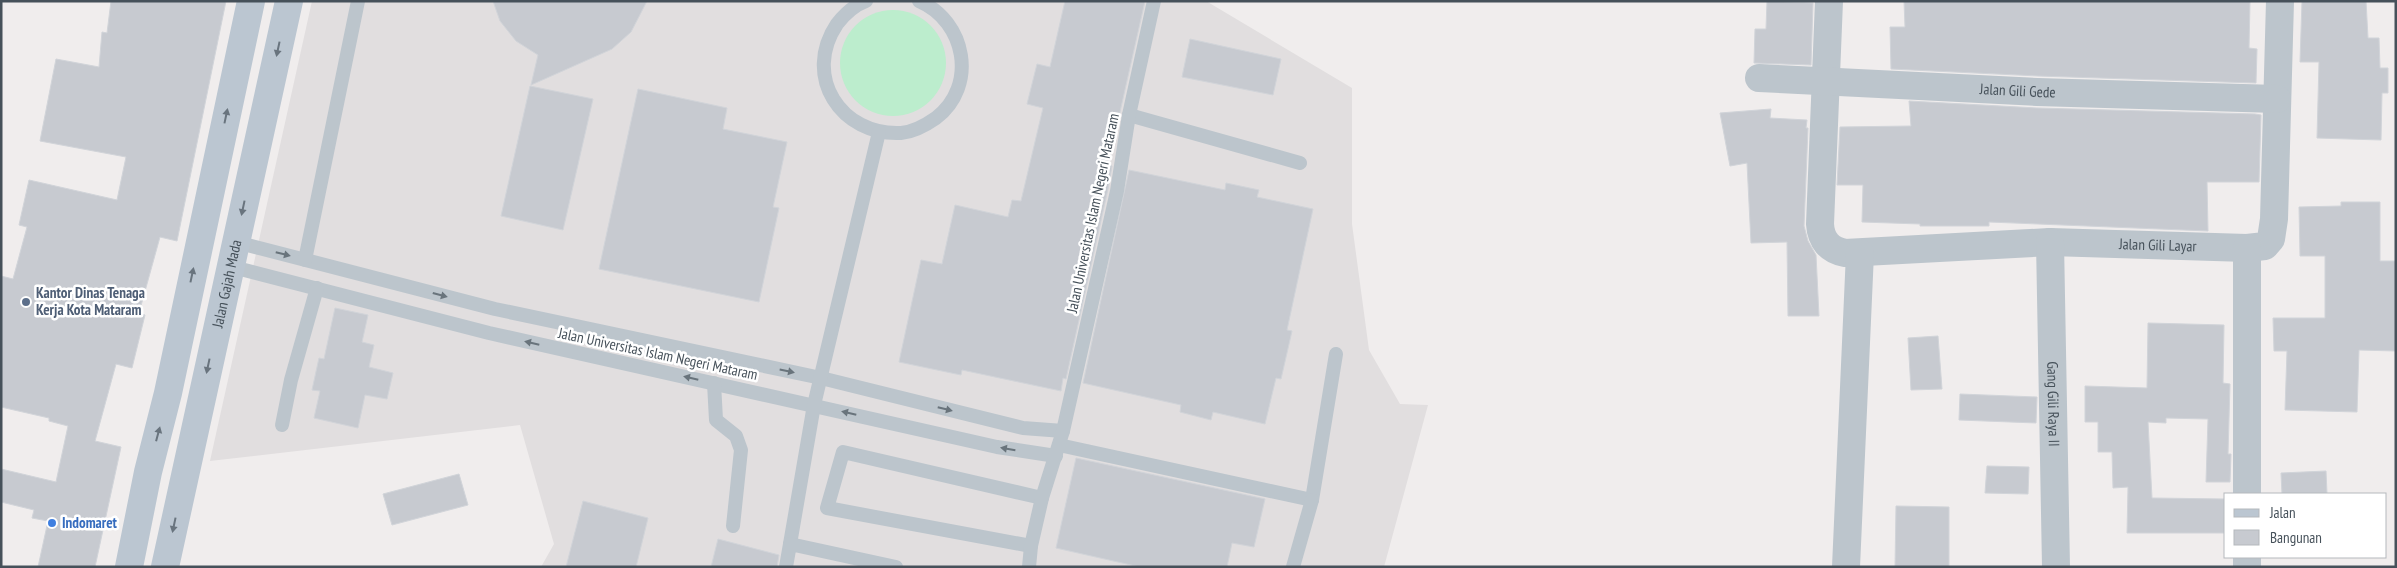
<svg xmlns="http://www.w3.org/2000/svg" width="2397" height="568" viewBox="0 0 2397 568" font-family="'PT Sans Narrow',sans-serif">
  <style>
    .education { fill: #e1dedf }
    .green { fill: #bcedcd }
    .building { fill: #c7cad0; stroke: #d1d4d9 }
    .lines { fill: none; stroke-linecap: round; stroke-linejoin: round }
    .service { stroke: #bcc5cc; stroke-width: 14 }
    .minor { stroke: #bcc5cc; stroke-width: 28 }
    .secondary { stroke: #bbc6d1; stroke-width: 28 }
    .oneway { fill: #69747e }
    .oneway2 { fill: #69747c }
    .service-dot { fill: #5c6f8a; stroke: #fff; stroke-width: 2 }
    .shop-dot { fill: #3f7fe0; stroke: #fff; stroke-width: 2 }
    .labels { text-anchor: middle; stroke-width: 5; stroke-linejoin: round; paint-order: stroke }
    .street-label { font-size: 15px; fill: #46515a; stroke: #fff }
    .service-label { font-size: 15px; font-weight: bold; fill: #4e5e75; stroke: #fff; text-anchor: start }
    .shop-label { font-size: 15px; font-weight: bold; fill: #366cbe; stroke: #fff; text-anchor: start }
  </style>
  <rect width="100%" height="100%" fill="#f0eded"/>
  <polygon class="education" points="312,1 1206,1 1352,88 1352,224 1369,350 1400,404 1428,405 1384,567 541,567 554,544 520,425 210,461"/>
  <circle class="green" cx="893" cy="63" r="53"/>
  <g class="building">
    <polygon points="111,1 226,1 177,241 160,237 139,313 145,315 132,368 116,364 95,441 121,447 95,567 38,567 48,521 32,518 34,510 1,502 1,469 56,482 68,426 49,421 49,418 1,407 1,276 13,279 27,227 19,225 29,180 117,200 126,157 40,141 56,59 99,67 102,32 107,33"/>
    <polygon points="493,1 647,1 631,32 612,49 531,85 538,55 516,41 500,21"/>
    <polygon points="1065,1 1145,1 1108,165 1112,166 1108,189 1066,379 1063,378 1061,391 962,370 961,375 899,362 921,260 942,264 955,205 1008,217 1012,200 1021,201 1043,108 1027,104 1037,64 1050,67"/>
    <polygon points="1767,1 1813,3 1811,65 1754,63 1755,29 1766,29"/>
    <polygon points="1904,1 2250,1 2249,48 2257,49 2256,83 2038,76 1891,69 1890,27 1905,27"/>
    <polygon points="2302,1 2366,1 2368,38 2379,38 2380,68 2388,68 2388,93 2382,93 2381,140 2317,138 2319,62 2300,62"/>
    <polygon points="1190,39 1281,59 1273,95 1182,77"/>
    <polygon points="530,86 593,99 563,230 501,216"/>
    <polygon points="638,89 727,108 723,129 787,142 773,207 779,208 759,302 599,269"/>
    <polygon points="1909,101 2037,108 2255,114 2261,115 2259,182 2207,182 2208,231 1989,222 1989,226 1920,226 1920,224 1862,222 1863,185 1837,185 1840,127 1911,126"/>
    <polygon points="1771,109 1770,118 1807,120 1806,128 1808,128 1804,226 1808,241 1816,255 1819,316 1788,316 1787,242 1751,243 1747,163 1730,166 1720,113"/>
    <polygon points="1129,170 1225,190 1226,183 1259,190 1257,197 1313,209 1287,330 1292,331 1281,379 1276,378 1265,424 1213,412 1211,420 1180,412 1181,405 1083,383"/>
    <polygon points="2341,202 2380,202 2380,261 2396,261 2396,351 2359,350 2357,412 2285,410 2287,351 2274,351 2273,318 2325,318 2325,256 2300,256 2299,207 2341,206"/>
    <polygon points="335,308 368,315 362,342 374,345 369,367 393,373 387,399 365,395 358,428 314,418 320,391 312,390 319,358 324,359"/>
    <polygon points="2148,323 2224,325 2223,383 2230,384 2228,454 2231,454 2230,482 2206,482 2208,419 2166,418 2166,423 2148,422 2152,498 2225,499 2225,533 2127,533 2128,487 2113,488 2112,452 2098,452 2098,422 2085,422 2085,386 2147,388"/>
    <polygon points="1938,336 1942,389 1911,390 1908,338"/>
    <polygon points="1960,394 2037,397 2036,423 1959,420"/>
    <polygon points="1076,458 1265,499 1254,547 1232,543 1227,567 1140,567 1056,548"/>
    <polygon points="1987,466 2029,467 2028,494 1985,493"/>
    <polygon points="2326,471 2327,494 2282,494 2281,473"/>
    <polygon points="459,474 468,505 392,525 383,494"/>
    <polygon points="583,501 648,518 636,567 566,567"/>
    <polygon points="1896,506 1949,507 1949,567 1895,567"/>
    <polygon points="718,539 779,555 777,567 711,567"/>
  </g>
  <g class="lines">
    <g class="service">
      <path d="M866 1C855 5 844 15 837 24 802 76 841 136 901 133 914 132 926 125 936 118 978 86 966 21 919 1"/>
      <polyline points="1129,115 1300,163"/>
      <polyline points="236,242 495,309 821,378 1023,428 1063,431"/>
      <polyline points="305,260 358,1"/>
      <polyline points="229,266 489,333 997,447 1056,456"/>
      <polyline points="714,383 716,420 736,436 741,450 733,526"/>
      <polyline points="282,425 291,380 317,288"/>
      <polyline points="1059,445 1312,500 1336,354"/>
      <polyline points="790,544 814,405 879,132"/>
      <polyline points="1031,546 827,508 843,452 1042,498"/>
      <polyline points="786,567 790,544 896,567"/>
      <polyline points="1029,567 1031,546 1042,498 1063,431 1117,191 1129,115 1154,1"/>
      <polyline points="1293,567 1312,500"/>
    </g>
    <g class="minor">
      <path id="s1" d="M1829 1 1820 224C1821 240 1829 250 1845 253L2050 242 2247 248 2265 246 2271 239 2274 219 2280 1"/>
      <path id="s2" d="M1759 78 2037 92 2277 99"/>
      <path id="s3" d="M2050 242 2056 567"/>
      <polyline points="2247,248 2247,494"/>
      <polyline points="2247,557 2247,567"/>
      <polyline points="1846,567 1860,253"/>
    </g>
    <g class="secondary">
      <polyline points="129,567 148,472 168,393 251,1"/>
      <path id="s4" d="M165 567 289 1"/>
    </g>
  </g>
  <defs><path id="oneway-solid" d="M-6-.8H1V-3.2L6.5 0L1 3.2V.8H-6Z" transform="scale(1.25)"/></defs>
  <g class="oneway">
    <use href="#oneway-solid" transform="translate(278 49) rotate(102)"/>
    <use href="#oneway-solid" transform="translate(226 116) rotate(-78)"/>
    <use href="#oneway-solid" transform="translate(243 208) rotate(102)"/>
    <use href="#oneway-solid" transform="translate(192 275) rotate(-78)"/>
    <use href="#oneway-solid" transform="translate(208 366) rotate(102)"/>
    <use href="#oneway-solid" transform="translate(158 434) rotate(-75)"/>
    <use href="#oneway-solid" transform="translate(174 525) rotate(102)"/>
  </g>
  <g class="oneway2">
    <use href="#oneway-solid" transform="translate(283 254) rotate(14)"/>
    <use href="#oneway-solid" transform="translate(440 295) rotate(15)"/>
    <use href="#oneway-solid" transform="translate(532 343) rotate(-167)"/>
    <use href="#oneway-solid" transform="translate(787 371) rotate(12)"/>
    <use href="#oneway-solid" transform="translate(691 378) rotate(-167)"/>
    <use href="#oneway-solid" transform="translate(945 409) rotate(14)"/>
    <use href="#oneway-solid" transform="translate(849 413) rotate(-167)"/>
    <use href="#oneway-solid" transform="translate(1008 449) rotate(-170)"/>
  </g>
  <circle class="service-dot" cx="26" cy="302" r="5"/>
  <circle class="shop-dot" cx="52" cy="523" r="5"/>
  <g class="labels">
    <g class="street-label">
      <text dy="5" stroke="none"><textPath href="#s2" startOffset="259">Jalan Gili Gede</textPath></text>
      <text transform="translate(1093 213) rotate(-78)" y="5">Jalan Universitas Islam Negeri Mataram</text>
      <text dy="5" stroke="none"><textPath href="#s1" startOffset="578">Jalan Gili Layar</textPath></text>
      <text dy="5" stroke="none"><textPath href="#s4" startOffset="290">Jalan Gajah Mada</textPath></text>
      <text transform="translate(658 354) rotate(12)" y="5">Jalan Universitas Islam Negeri Mataram</text>
      <text dy="5" stroke="none"><textPath href="#s3" startOffset="162">Gang Gili Raya II</textPath></text>
    </g>
    <g class="service-label">
      <text x="36" y="298">Kantor Dinas Tenaga<tspan x="36" dy="17">Kerja Kota Mataram</tspan></text>
    </g>
    <g class="shop-label">
      <text x="62" y="528">Indomaret</text>
    </g>
  </g>
  <rect width="2397" height="568" fill="none" stroke="#46515a" stroke-width="5"/>
  <rect x="2224" y="493" width="162" height="65" fill="#ffffff" stroke="#b5b9bd"/>
  <rect x="2234" y="509" width="25" height="8" fill="#bbc6d1" stroke="#b5b9bd"/>
  <text x="2270" y="518" font-size="15" fill="#46515a">Jalan</text>
  <rect x="2234" y="530" width="25" height="15" fill="#c7cad0" stroke="#b5b9bd"/>
  <text x="2270" y="543" font-size="15" fill="#46515a">Bangunan</text>
</svg>
